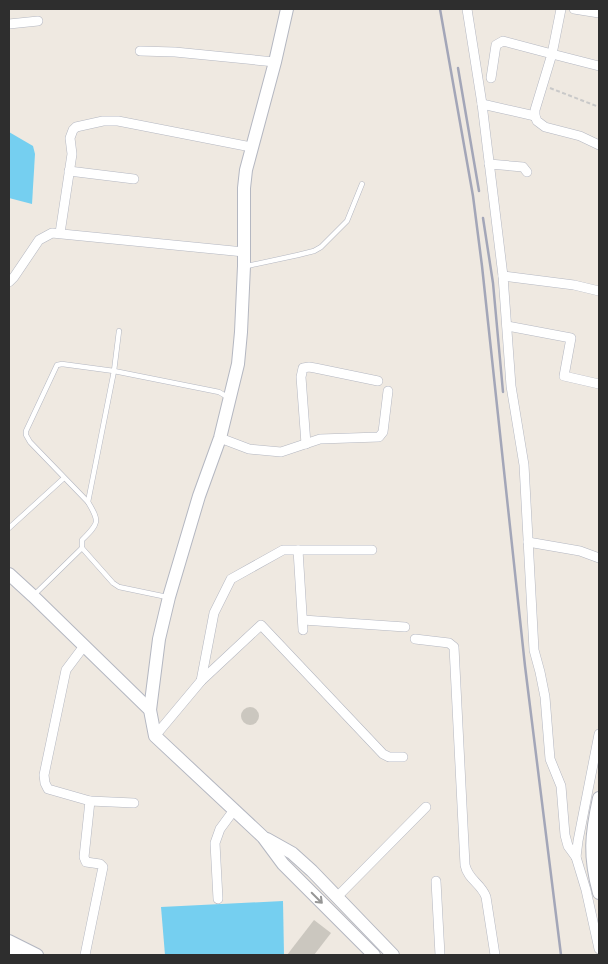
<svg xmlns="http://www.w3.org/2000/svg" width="608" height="964" viewBox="0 0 608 964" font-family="'Asap Condensed',sans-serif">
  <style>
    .water { fill: #75cff0 }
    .building { fill: #cbc7bf }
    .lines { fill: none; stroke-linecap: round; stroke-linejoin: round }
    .lane-casing { stroke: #b4b7c1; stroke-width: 5.5 }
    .street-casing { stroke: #b4b7c1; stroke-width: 10 }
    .secondary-casing { stroke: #b4b7c1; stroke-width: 14 }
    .path { stroke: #c9c9c9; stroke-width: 2; stroke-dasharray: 4 2.5; stroke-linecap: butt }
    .lane { stroke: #fff; stroke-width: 4.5 }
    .street { stroke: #fff; stroke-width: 9 }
    .secondary { stroke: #fff; stroke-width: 12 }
    .rail { stroke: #a3a6b8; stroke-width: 2.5 }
    .oneway { stroke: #969696 }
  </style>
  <rect width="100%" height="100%" fill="#efe9e1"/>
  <g class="water">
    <polygon points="9,132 33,146 35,154 32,204 9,198"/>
    <polygon points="283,901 284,955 165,955 161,907"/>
  </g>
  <g class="building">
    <circle cx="250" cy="716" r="9"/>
    <polygon points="314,920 331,933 314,955 287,955"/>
  </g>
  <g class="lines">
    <defs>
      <g id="lane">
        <polyline points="247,266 298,255 314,251 321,247 347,221 362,184"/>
        <polyline points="88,502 30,442 26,435 26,431 57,365 62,364 114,371 119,331"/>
        <polyline points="9,528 64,478"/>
        <polyline points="35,594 82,548"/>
        <path d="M167 597 119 587 113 583 82 548V540C99 523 100 522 88 502L114 371 219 392 229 398"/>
      </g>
      <g id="street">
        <polyline points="467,9 482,104 503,276 511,386 524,465 534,650 540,672 545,697 550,759 561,786 565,835 568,846 576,857"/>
        <polyline points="561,9 552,54 599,66"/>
        <polyline points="574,9 599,13"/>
        <polyline points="9,24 38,21"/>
        <polyline points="140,51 175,52 275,62"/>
        <polyline points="491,78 496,45 503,41 552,54 535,110 535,116 537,121 545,127 580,136 599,145"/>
        <polyline points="482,104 535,116"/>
        <polyline points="489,164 523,167 527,172"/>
        <polyline points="69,171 134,179"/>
        <polyline points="60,233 72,154 70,138 73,130 76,127 103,121 118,121 251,147"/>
        <polyline points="503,276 574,285 599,291"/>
        <polyline points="9,282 14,277 39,240 52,233 244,252"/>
        <polyline points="507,326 571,338 564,376 599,384"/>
        <polyline points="220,438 249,449 281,452 320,439 379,437 383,432 388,391"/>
        <polyline points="306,444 301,377 303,368 309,367 315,368 378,381"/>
        <polyline points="528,542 580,551 599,558"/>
        <polyline points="298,550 303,630"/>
        <polyline points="303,620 405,627"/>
        <path d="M415 639 449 643 454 647 465 865C468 880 481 883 486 897L495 955"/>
        <polyline points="84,646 66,670 44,775 45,783 48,789 90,801 84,857 86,862 100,864 103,867 85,955"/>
        <polyline points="201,681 261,625 383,754 389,757 403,757"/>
        <polyline points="599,734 578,841 576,857 586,890 599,949"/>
        <polyline points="155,736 201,681 214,613 231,579 283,550 372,550"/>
        <polyline points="90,801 134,803"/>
        <polyline points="436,881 440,955"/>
        <polyline points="337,897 426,807"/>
        <polyline points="218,899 215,843 220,829 234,810"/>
      </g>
      <g id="secondary">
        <polyline points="9,574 33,596 150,710 155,736 263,837 283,864 374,955"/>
        <polyline points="150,710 159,639 169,597 199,496 220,438 238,364 241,332 244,266 244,188 246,170 275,62 287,9"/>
        <path d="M599 798C591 835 589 856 599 893"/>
        <polyline points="267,839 292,853 312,871 393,955"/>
        <polyline points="9,941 37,955"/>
        <polyline points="9,952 16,955"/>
      </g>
    </defs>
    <use href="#lane" class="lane-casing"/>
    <use href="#street" class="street-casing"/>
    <use href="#secondary" class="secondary-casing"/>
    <polyline class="path" points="550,88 599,107"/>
    <use href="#lane" class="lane"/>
    <use href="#street" class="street"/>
    <use href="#secondary" class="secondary"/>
    <g class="rail">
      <polyline points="440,9 473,196 482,266 525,666 561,955"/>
      <polyline points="458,68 479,191"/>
      <polyline points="483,218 493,283 503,392"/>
    </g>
  </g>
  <defs><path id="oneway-shaft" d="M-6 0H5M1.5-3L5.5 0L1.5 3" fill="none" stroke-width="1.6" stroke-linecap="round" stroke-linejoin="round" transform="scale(1.25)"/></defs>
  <use class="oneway" href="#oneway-shaft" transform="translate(317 898) rotate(45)"/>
  <rect width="608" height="964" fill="none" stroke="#2e2e2e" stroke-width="20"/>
</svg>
